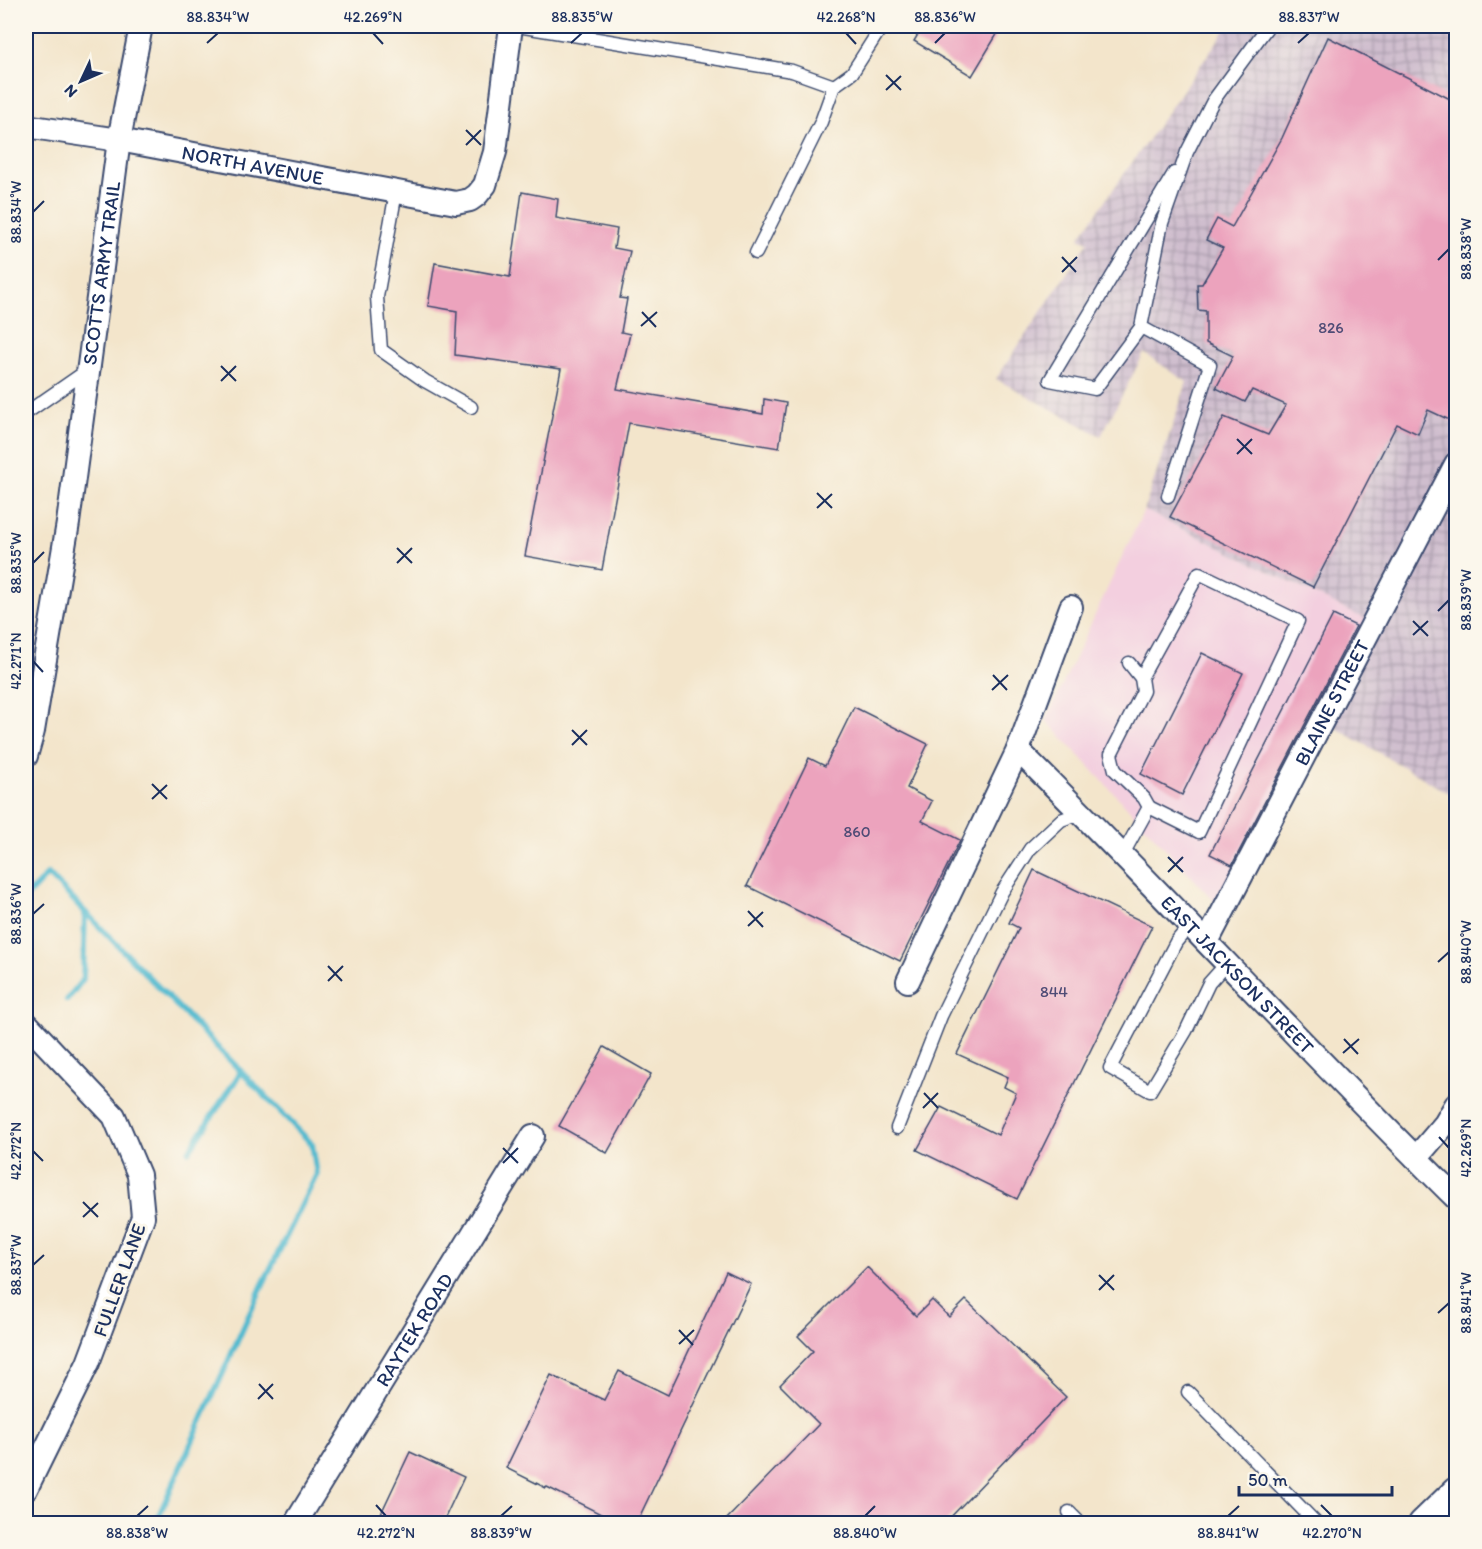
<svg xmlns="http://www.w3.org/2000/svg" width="1482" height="1549" viewBox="0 0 1482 1549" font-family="Itim,sans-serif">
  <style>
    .built { fill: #f3cfdf }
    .industrial { fill: url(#industrial-grid) }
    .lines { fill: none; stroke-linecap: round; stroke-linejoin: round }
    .stream { stroke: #51bacf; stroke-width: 6 }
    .building { fill: #eca3bd }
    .service-casing { stroke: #3b4a6e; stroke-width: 15 }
    .minor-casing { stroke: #3b4a6e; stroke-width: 26 }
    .tertiary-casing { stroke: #3b4a6e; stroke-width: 32 }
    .service { stroke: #fff; stroke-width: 12 }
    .minor { stroke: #fff; stroke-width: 22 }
    .tertiary { stroke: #fff; stroke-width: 28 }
    .ticks { fill: none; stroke: #1b2f5e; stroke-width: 2 }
    .labels { text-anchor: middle; stroke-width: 6; stroke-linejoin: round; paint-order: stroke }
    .number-label { font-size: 16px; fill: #4f4c76 }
    .street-label { font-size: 20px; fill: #1b2f5e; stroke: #fbf7ec }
    .neatline { fill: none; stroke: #1b2f5e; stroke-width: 2 }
    .ticks-label { font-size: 15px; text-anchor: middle; fill: #1b2f5e }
  </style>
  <defs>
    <pattern id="industrial-grid" width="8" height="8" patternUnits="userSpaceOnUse" patternTransform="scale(1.5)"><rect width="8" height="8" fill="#cfbdce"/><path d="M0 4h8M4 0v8" fill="none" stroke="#a79aaa"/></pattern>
  </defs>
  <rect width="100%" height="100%" fill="#fbf7ec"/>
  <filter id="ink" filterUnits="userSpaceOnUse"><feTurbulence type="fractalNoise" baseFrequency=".0167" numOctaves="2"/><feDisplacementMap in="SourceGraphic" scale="12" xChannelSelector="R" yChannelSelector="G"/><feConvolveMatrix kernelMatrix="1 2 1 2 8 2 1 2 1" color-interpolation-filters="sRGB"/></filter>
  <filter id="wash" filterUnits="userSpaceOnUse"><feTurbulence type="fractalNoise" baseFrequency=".008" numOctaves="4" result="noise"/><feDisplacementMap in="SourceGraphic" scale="24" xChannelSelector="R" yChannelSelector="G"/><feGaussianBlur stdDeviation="1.35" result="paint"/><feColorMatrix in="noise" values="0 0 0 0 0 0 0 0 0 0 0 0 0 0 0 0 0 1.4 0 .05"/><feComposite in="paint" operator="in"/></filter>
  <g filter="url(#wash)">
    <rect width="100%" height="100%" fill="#f3e5cb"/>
    <polygon class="built" points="1144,510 1367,620 1217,904 1046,720"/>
    <polygon class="industrial" points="1228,26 1448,26 1456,27 1456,779 1449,793 1315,716 1367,620 1144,510 1187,382 1144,353 1101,436 996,379 1088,242 1079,238"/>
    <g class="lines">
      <g class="stream">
        <polyline points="26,897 48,874 312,1144 317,1174 263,1284 155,1524"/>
        <polyline points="67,1000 83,979 85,913"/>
        <polyline points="189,1151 241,1072"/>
      </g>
    </g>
    <g id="blocks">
      <g class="building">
        <polygon points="923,26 1002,26 972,76 914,41"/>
        <polygon points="1328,37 1456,102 1456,423 1428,410 1418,434 1397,424 1313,587 1170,517 1224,417 1268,435 1286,405 1252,390 1245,402 1216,388 1233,356 1206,343 1206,311 1198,310 1197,284 1202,284 1223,248 1206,240 1217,219 1232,227 1282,138"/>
        <polygon points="522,192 558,199 556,218 617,229 614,248 630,251 620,298 627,299 621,332 630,334 617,389 763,414 764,399 786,403 779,448 629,423 602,570 525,556 561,369 455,355 457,311 428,306 435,263 510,277"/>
        <polygon points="1333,615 1356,626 1232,865 1210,854"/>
        <polygon points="1202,653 1243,673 1182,795 1141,774"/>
        <polygon points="854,707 928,744 907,788 932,801 922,821 960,840 900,961 747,886 809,758 825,766"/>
        <polygon points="1034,870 1152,926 1017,1199 917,1150 941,1107 998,1135 1016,1093 1004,1087 1008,1077 957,1054 1019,928 1009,923"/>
        <polygon points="604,1047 651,1074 607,1153 559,1126"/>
        <polygon points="867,1267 916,1316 932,1300 949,1317 966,1300 1066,1397 944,1524 722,1524 819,1424 780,1385 813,1351 798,1336"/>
        <polygon points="726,1272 751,1284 636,1524 606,1524 609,1518 547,1487 546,1488 506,1468 551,1375 604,1400 619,1371 668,1395"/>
        <polygon points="410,1452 464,1477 442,1524 376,1524"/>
      </g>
    </g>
  </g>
  <g filter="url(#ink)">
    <use href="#blocks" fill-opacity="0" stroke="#3b4a6e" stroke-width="1.5"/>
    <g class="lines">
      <defs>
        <g id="service">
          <polyline points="518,26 792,71 834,86 852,73 882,26"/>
          <polyline points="396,192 377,297 381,350 425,381 471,407"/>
          <polyline points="756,253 821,122 834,86"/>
          <polyline points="1141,327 1095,389 1050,380 1174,173"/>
          <polyline points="26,413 88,370"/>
          <polyline points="1168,496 1210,365 1141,327 1162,223 1187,152 1213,101 1268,26"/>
          <polyline points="1141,678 1199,573 1298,621 1199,832 1149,807"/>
          <polyline points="1122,856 1149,807 1144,798 1115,770 1111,754 1143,691 1141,678 1129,663"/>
          <polyline points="1190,925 1176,942 1110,1068 1150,1091 1186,1031 1209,983 1227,963"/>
          <polyline points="897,1128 941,1016 1002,892 1030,849 1061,820 1080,813"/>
          <polyline points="1188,1392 1317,1524"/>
          <polyline points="1069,1512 1081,1524"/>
        </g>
        <g id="minor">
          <path id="s1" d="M26 126 119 140 456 203 470 200 477 195 485 185 495 152 511 26"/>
          <path id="s2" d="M1018 750C1167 897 1308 1052 1456 1198"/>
          <path id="s3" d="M26 756 33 731 68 523 119 140 141 26"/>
          <path id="s4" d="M1207 942 1456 464"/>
          <polyline points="908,981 1018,750 1071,607"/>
          <polyline points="26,1023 114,1116 139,1175 143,1217 88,1363 26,1489"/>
          <polyline points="1416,1158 1445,1124 1456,1105"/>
          <path id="s5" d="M295 1524 533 1136"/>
        </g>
        <polyline id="tertiary" points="1423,1524 1456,1492"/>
      </defs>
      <use href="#service" class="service-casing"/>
      <use href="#minor" class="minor-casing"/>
      <use href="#tertiary" class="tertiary-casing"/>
      <use href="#service" class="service"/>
      <use href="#minor" class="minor"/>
      <use href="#tertiary" class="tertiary"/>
    </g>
  </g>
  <path class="ticks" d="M373 33 383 44M846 33 856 44M207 43 218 33M571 43 582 33M935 43 945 33M1298 43 1309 33M886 75 901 90M886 90 901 76M466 130 481 145M466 145 481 130M33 212 44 201M1062 257 1076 272M1438 260 1449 249M1062 272 1077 257M642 312 656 327M641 326 657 312M221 366 236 381M221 381 236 366M1237 439 1252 454M1237 454 1252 439M817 493 832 508M817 508 832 494M397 548 412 563M33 563 44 552M397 563 412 548M1438 611 1449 600M1413 621 1428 636M1413 635 1428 621M33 661 43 672M993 675 1007 690M992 690 1008 675M572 730 587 745M572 745 587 730M152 784 167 799M152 799 167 785M1168 857 1183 872M1168 872 1183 857M748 911 763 927M33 914 44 904M748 926 763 912M1438 962 1449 952M328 966 342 981M328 981 343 966M1344 1039 1358 1054M1343 1053 1359 1039M924 1093 938 1108M923 1108 938 1093M1439 1137 1449 1148M503 1148 518 1163M33 1151 43 1161M503 1163 518 1148M83 1202 98 1217M83 1217 98 1203M33 1265 44 1255M1099 1275 1114 1290M1099 1290 1114 1275M1438 1313 1449 1303M679 1330 693 1345M679 1344 694 1330M259 1384 273 1399M258 1399 273 1384M376 1505 386 1516M1321 1505 1332 1516M137 1516 148 1506M501 1516 512 1506M865 1516 875 1506M1228 1516 1239 1506"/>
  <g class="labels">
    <g class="number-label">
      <text x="1331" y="333">826</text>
      <text x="857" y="837">860</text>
      <text x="1054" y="997">844</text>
    </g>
    <g class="street-label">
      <text dy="7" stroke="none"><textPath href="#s1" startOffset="230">NORTH AVENUE</textPath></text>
      <text dy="7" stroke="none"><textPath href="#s3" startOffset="489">SCOTTS ARMY TRAIL</textPath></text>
      <text dy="7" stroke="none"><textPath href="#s4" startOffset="270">BLAINE STREET</textPath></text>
      <text dy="7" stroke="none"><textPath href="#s2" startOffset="314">EAST JACKSON STREET</textPath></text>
      <text transform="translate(119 1280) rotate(-70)" y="7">FULLER LANE</text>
      <text dy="7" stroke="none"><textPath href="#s5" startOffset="228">RAYTEK ROAD</textPath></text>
    </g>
  </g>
  <rect width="1482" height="1549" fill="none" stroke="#fbf7ec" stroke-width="66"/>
  <g transform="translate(81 81) rotate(226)" stroke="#fbf7ec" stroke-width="4.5" paint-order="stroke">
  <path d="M0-4.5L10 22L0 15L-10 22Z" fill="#1b2f5e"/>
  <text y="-9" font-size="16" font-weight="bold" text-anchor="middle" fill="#1b2f5e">N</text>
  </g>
  <path d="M1239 1486v9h153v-9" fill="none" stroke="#1b2f5e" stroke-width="3"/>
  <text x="1248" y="1486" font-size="18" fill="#1b2f5e" stroke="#fbf7ec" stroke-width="4.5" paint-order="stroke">50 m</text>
  <rect x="33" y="33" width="1416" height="1483" class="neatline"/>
  <g class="ticks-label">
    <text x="218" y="22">88.834°W</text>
    <text x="373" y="22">42.269°N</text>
    <text x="582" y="22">88.835°W</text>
    <text x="846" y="22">42.268°N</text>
    <text x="945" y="22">88.836°W</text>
    <text x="1309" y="22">88.837°W</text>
    <text transform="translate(16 212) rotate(-90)" y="5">88.834°W</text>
    <text transform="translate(1466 249) rotate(-90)" y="5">88.838°W</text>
    <text transform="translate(16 563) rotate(-90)" y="5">88.835°W</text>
    <text transform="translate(1466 600) rotate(-90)" y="5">88.839°W</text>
    <text transform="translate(16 661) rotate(-90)" y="5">42.271°N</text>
    <text transform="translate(16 914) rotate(-90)" y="5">88.836°W</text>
    <text transform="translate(1466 952) rotate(-90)" y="5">88.840°W</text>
    <text transform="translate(1466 1148) rotate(-90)" y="5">42.269°N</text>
    <text transform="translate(16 1151) rotate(-90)" y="5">42.272°N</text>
    <text transform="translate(16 1265) rotate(-90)" y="5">88.837°W</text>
    <text transform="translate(1466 1303) rotate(-90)" y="5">88.841°W</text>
    <text x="137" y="1538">88.838°W</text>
    <text x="386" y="1538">42.272°N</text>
    <text x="501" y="1538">88.839°W</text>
    <text x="865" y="1538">88.840°W</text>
    <text x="1228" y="1538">88.841°W</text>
    <text x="1332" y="1538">42.270°N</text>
  </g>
</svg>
